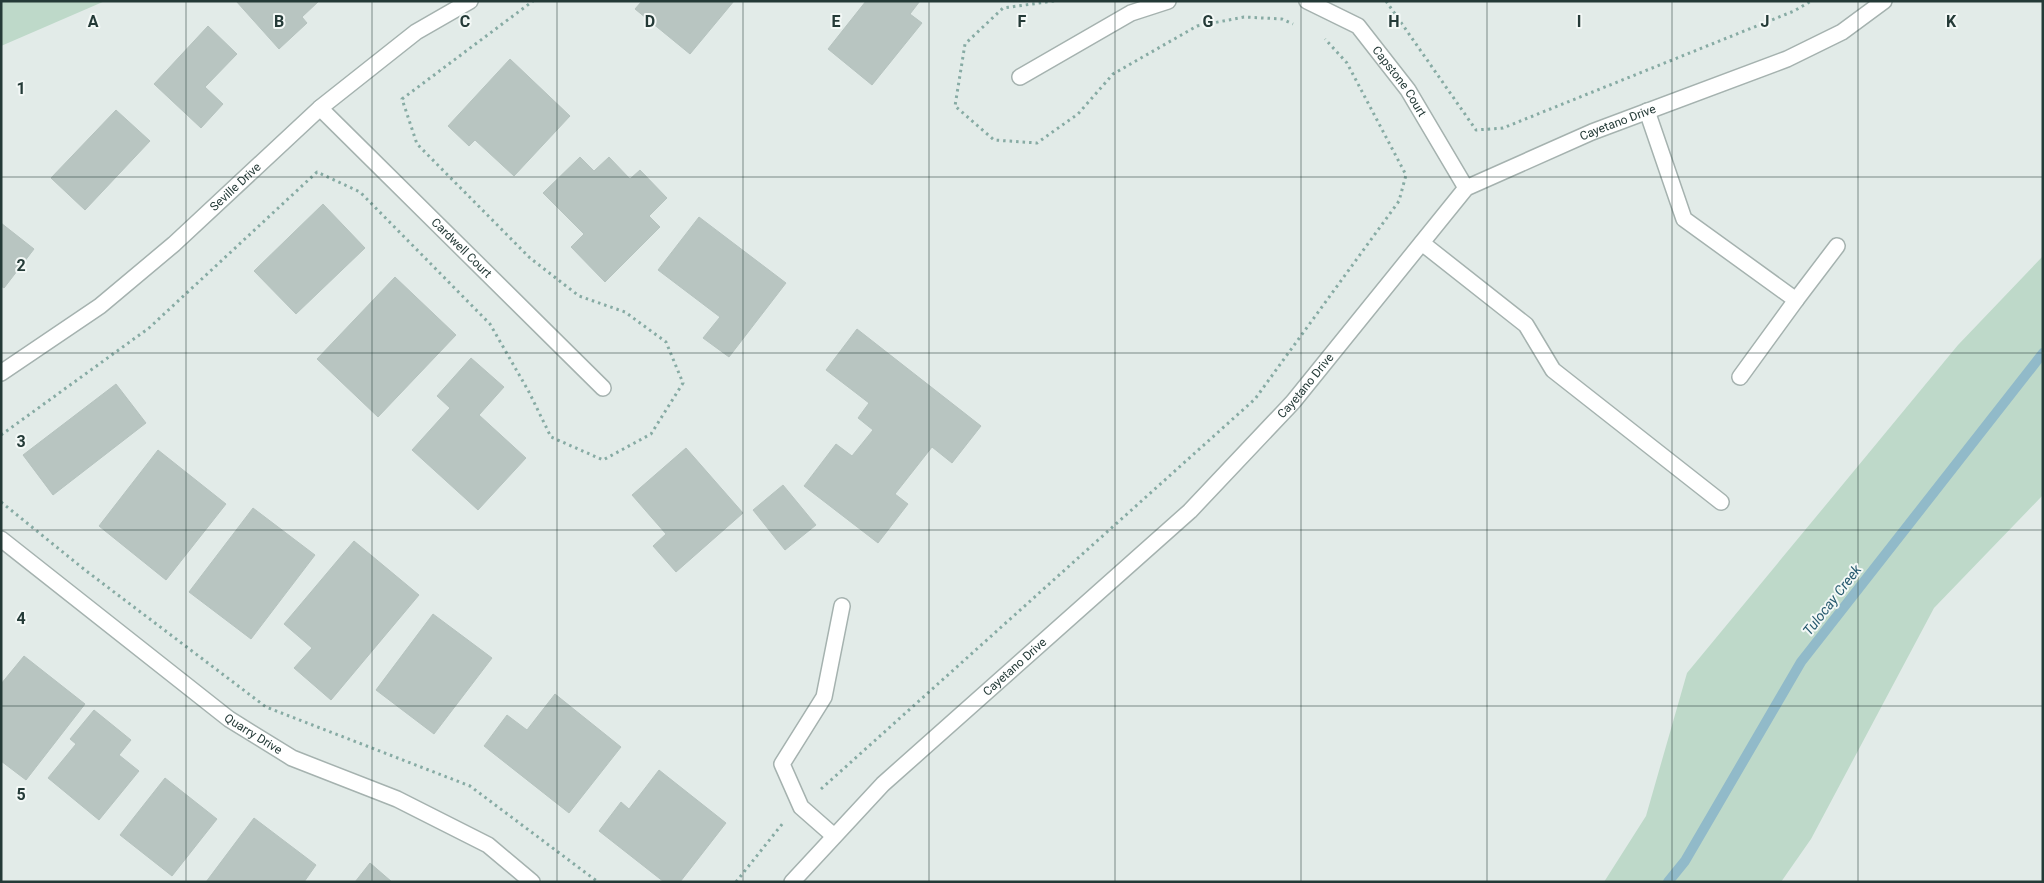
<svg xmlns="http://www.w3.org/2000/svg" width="2044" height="883" viewBox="0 0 2044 883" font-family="Roboto,sans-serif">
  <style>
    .green { fill: #bed9c9 }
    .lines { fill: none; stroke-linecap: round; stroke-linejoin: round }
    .stream { stroke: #91bac9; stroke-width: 10 }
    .building { fill: #b8c5c1; stroke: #b6c3bf }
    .lane-casing { stroke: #a5b2af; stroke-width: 18 }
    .street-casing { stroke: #a5b2af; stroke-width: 18 }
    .path { stroke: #87aba4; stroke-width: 3; stroke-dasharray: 2.5 4; stroke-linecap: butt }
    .lane { stroke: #fff; stroke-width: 15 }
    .street { stroke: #fff; stroke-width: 15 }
    .grid { fill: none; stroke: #243a37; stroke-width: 1; stroke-opacity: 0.55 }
    .labels { text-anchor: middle; stroke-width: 4; stroke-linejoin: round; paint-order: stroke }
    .street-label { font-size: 12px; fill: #243a37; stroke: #f3f8f6 }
    .water-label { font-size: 14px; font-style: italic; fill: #26596e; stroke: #f3f8f6 }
    .grid-label { font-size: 16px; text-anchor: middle; font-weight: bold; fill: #243a37; stroke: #f3f8f6; stroke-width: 4; stroke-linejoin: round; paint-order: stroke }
  </style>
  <rect width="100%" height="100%" fill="#e2ebe8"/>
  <g class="green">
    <polygon points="1,1 105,1 1,46"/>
    <polygon points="2043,256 2043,495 1934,608 1811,839 1781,882 1604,882 1646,816 1687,673 1958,345"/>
  </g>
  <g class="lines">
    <polyline class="stream" points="1668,882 1685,861 1801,662 2043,353"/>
  </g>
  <g class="building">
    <polygon points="236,1 319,1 302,17 307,23 279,49"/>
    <polygon points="642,1 734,1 690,54 635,9"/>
    <polygon points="866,1 920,1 910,14 922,23 872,85 828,49"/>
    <polygon points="208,26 237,54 205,87 223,104 201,128 154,84"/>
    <polygon points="510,59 570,116 514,176 475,140 469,146 448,126"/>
    <polygon points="116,110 150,141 85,210 51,178"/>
    <polygon points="580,157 594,171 609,157 630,179 640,170 667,198 649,216 660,227 605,282 571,247 584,234 543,193"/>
    <polygon points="323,204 365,248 296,314 254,271"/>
    <polygon points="699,217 786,283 729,357 703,338 720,317 658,270"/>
    <polygon points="1,223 34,249 4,288 1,286"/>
    <polygon points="395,277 456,335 378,417 317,359"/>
    <polygon points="857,329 981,426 952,463 932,447 895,494 908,504 878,543 804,486 836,444 852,456 873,430 858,418 869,403 826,370"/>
    <polygon points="471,358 504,387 479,415 526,458 478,510 412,450 450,408 437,396"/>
    <polygon points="116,384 146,423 53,495 23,455"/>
    <polygon points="686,448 743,513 676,572 653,546 666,534 632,495"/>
    <polygon points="158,450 226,504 166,580 99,526"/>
    <polygon points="783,485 816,525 785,550 753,510"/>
    <polygon points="253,508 315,555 251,639 189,592"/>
    <polygon points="354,541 419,595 331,700 294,668 312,648 284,624"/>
    <polygon points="433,614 492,658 434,734 376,690"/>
    <polygon points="24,656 85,704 26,780 1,761 1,684"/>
    <polygon points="555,694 621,747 569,813 484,746 507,715 527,730"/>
    <polygon points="94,710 131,740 119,755 139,771 99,820 48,778 76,744 70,739"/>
    <polygon points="659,770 726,823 680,882 664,882 599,831 621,802 629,809"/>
    <polygon points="165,778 217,819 172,876 120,835"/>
    <polygon points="254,818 316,865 304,882 206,882"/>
    <polygon points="370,863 392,882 355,882"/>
  </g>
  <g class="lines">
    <defs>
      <g id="lane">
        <polyline points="1647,111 1684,219 1796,300 1837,246"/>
        <polyline points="1422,243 1526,325 1553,370 1721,502"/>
        <polyline points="1740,377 1796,300"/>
        <polyline points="834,836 801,807 782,764 824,697 842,606"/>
      </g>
      <g id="street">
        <path id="s1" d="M1307 1 1358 26 1408 90 1466 188"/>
        <polyline points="1020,77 1131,13 1168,1"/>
        <path id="s2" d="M320 108 603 388"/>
        <path id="s3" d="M1 373 100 306 174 244 320 108 416 32 470 1"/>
        <path id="s4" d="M1 539 229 719 292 758 397 799 488 845 532 882"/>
        <path id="s5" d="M792 882 883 784 1190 511 1293 402 1466 188 1592 132 1787 59 1842 32 1884 1"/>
      </g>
    </defs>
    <use href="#lane" class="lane-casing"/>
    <use href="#street" class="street-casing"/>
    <g class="path">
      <polyline points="1054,1 1003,8 965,44 955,106 994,140 1037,143 1078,114 1113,74 1197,26 1244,17 1282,19 1293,24"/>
      <polyline points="1386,1 1476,130 1503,128 1794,11 1811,1"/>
      <polyline points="1,435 149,328 317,172 360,192 490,324 529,392 551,437 603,460 651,434 683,383 666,342 625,312 579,296 530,258 417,144 402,99 533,1"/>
      <polyline points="1,502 85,570 266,707 470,786 598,882"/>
      <polyline points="821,789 1255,399 1399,201 1406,175 1347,63 1325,39"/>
      <polyline points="736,882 783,823"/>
    </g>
    <use href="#lane" class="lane"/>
    <use href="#street" class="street"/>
  </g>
  <path class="grid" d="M186 1V882M372 1V882M557 1V882M743 1V882M929 1V882M1115 1V882M1301 1V882M1487 1V882M1672 1V882M1858 1V882M1 177H2043M1 353H2043M1 530H2043M1 706H2043"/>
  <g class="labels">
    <g class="street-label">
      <text dy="4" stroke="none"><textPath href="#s1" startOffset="126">Capstone Court</textPath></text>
      <text dy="4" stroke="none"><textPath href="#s5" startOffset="1135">Cayetano Drive</textPath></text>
      <text dy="4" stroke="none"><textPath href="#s3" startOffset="300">Seville Drive</textPath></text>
      <text dy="4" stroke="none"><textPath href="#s2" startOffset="199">Cardwell Court</textPath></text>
      <text dy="4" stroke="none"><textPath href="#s5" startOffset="715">Cayetano Drive</textPath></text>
      <text dy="4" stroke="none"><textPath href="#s5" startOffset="310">Cayetano Drive</textPath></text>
      <text dy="4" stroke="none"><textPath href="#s4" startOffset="319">Quarry Drive</textPath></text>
    </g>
    <g class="water-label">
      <text transform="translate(1832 600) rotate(-52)" y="5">Tulocay Creek</text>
    </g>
  </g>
  <g class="grid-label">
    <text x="93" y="27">A</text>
    <text x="279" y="27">B</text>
    <text x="465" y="27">C</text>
    <text x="650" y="27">D</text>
    <text x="836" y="27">E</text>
    <text x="1022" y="27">F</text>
    <text x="1208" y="27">G</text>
    <text x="1394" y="27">H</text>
    <text x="1579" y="27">I</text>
    <text x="1765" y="27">J</text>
    <text x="1951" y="27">K</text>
    <text x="21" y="94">1</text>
    <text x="21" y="271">2</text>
    <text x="21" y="447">3</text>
    <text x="21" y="624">4</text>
    <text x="21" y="800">5</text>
  </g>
  <rect width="2044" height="883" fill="none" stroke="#243a37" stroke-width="5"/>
</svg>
